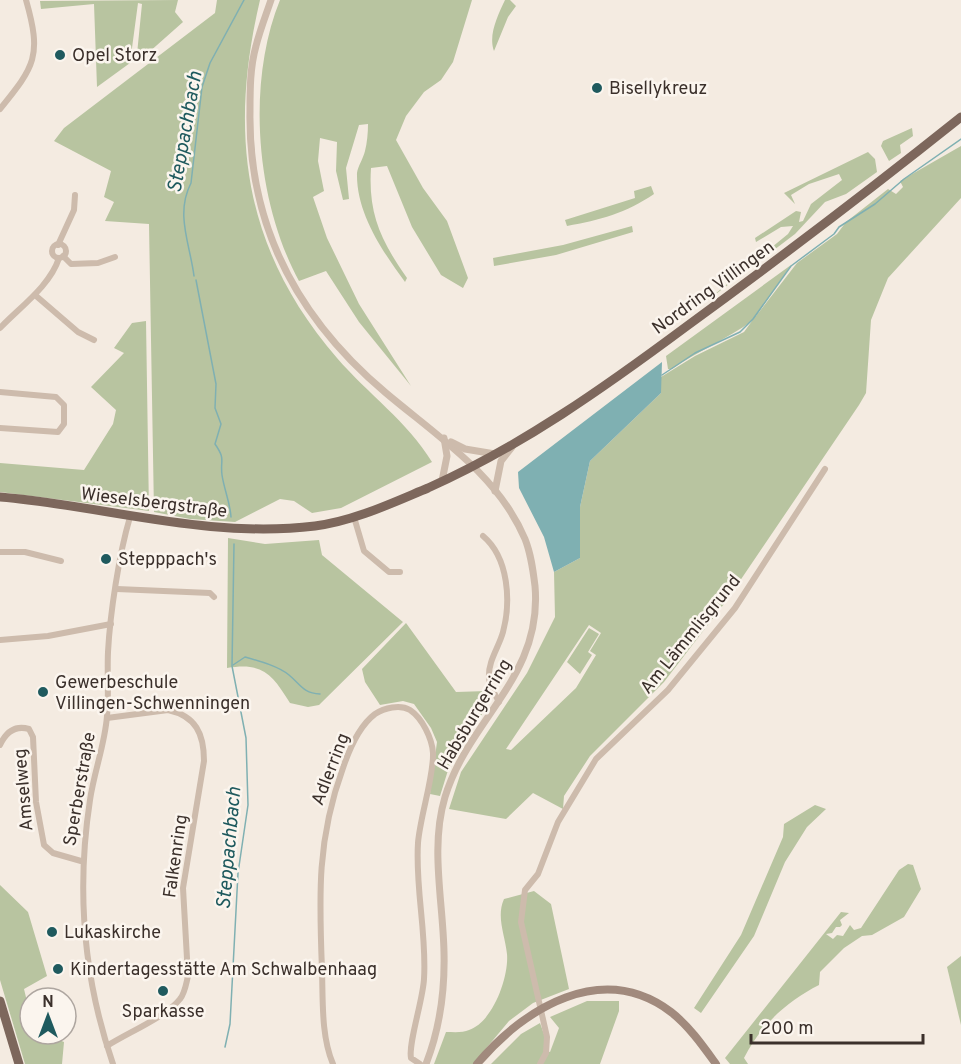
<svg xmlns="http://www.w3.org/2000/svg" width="961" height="1064" viewBox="0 0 961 1064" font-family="Overpass,sans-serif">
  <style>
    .green { fill: #b8c4a0; fill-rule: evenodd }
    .water { fill: #7fb0b2 }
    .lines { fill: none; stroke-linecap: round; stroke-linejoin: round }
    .stream { stroke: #7fb0b2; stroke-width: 1.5 }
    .minor { stroke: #cdbbac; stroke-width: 6 }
    .tertiary { stroke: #cdbbac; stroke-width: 7 }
    .secondary { stroke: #a18a7d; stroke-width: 8 }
    .primary { stroke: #7d675c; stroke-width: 9 }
    .poi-dot { fill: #1f5a5e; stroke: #fbf5ee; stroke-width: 2 }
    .labels { text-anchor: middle; stroke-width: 5; stroke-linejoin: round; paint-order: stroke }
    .poi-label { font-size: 18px; fill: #3b302b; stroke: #fbf5ee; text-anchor: start }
    .street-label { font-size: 18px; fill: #3b302b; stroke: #fbf5ee }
    .water-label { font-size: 20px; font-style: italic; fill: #1f5a5e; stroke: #fbf5ee }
  </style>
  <rect width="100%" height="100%" fill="#f4ebe1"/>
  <g class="green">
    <polygon points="178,0 175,12 183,22 139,61 137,54 142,4 138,3 130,63 97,87 94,4 41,9 40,1"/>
    <path d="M217 0H260C228 136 244 250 337 358 368 394 407 421 432 462L341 508 312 513 294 501 280 499 235 522 190 519 154 512 149 224 105 221 114 202 104 197 111 171 54 141 64 128 215 13Z"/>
    <path d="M280 0H472L453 62 441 80 424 92 406 116 396 140 423 188 447 221 468 278 463 288 441 275 412 227 387 166 371 168C368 214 381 241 407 278L405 282C383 252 356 213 357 173 358 166 363 159 365 151 367 143 368 133 368 124L359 125 346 168 349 199 343 200 336 171 337 142 320 138 318 161 324 191 313 197 327 238 359 304 411 386 359 322 326 271 299 281C256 202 246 84 280 0Z"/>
    <path d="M505 0H510L516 6 508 17 494 51C488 35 498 15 505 0Z"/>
    <polygon points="912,128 913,136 900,145 901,153 889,161 881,146 883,141"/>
    <path d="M961 146V198L888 278 871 320 866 393 859 405 727 600 664 682 590 756 564 796 563 809 533 793 506 819 449 809 461 772 527 673 555 617 554 572 580 558V507L590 461 661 393V377L695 356 744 332 752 321C727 339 698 351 672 369H668L666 356 791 265 756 316 797 263 837 234 846 222 888 189 896 194 903 187 900 181ZM589 625 601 633 590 651 596 655 576 688 511 750 506 749Z"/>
    <polygon points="868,152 875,159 877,172 846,194 825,202 795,234 704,303 788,234 793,226 781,227 756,242 755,238 796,211 801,212 799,222 803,221 811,204 842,180 839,174 809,184 791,195 795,204 784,193"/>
    <path d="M651 186 654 194C626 213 600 220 567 226L565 220 635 198 634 191Z"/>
    <polygon points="632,226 633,232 556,255 494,266 493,258 563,245"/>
    <polygon points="146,321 149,511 0,492 0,463 84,470 113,424 116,410 91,387 124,353 114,348 132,323"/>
    <path d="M228 538 265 544 319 540 322 555 403 622 319 705 308 707 290 703C272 674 263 662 227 668Z"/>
    <polygon points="406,623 456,692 487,691 485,708 480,718 454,751 440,796 430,794 437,742 431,728 414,704 403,701 380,705 365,682 362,669"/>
    <polygon points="589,628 599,634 588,652 592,655 580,674 567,662"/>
    <polygon points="815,805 826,809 807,827 785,862 754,936 701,1013 694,1008 741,935 783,837 784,824"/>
    <path d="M908 864 913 865 921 889 904 917 872 935 862 936 844 948 820 972 819 985C787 1001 760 1026 744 1058L748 1064H730L725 1058 841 912 849 913 840 920 842 925 840 927H836L832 933 826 934 833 939 837 935 843 936 850 925 854 930 861 928 899 870Z"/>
    <polygon points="0,885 28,912 47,976 24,989 30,1014 30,1034 45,1034 64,1042 62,1064 25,1064 0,980"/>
    <path d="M534 891 551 904 569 989 533 1003 509 1021 473 1064H434L446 1032C453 1032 463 1033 469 1030 493 1022 509 977 507 954 505 935 496 917 504 899Z"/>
    <polygon points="961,956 961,1025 947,967"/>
    <polygon points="587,1001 619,1001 619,1011 600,1064 491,1064 521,1034 540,1023 545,1037 544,1050 550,1052 559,1028 550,1017"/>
  </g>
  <polygon class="water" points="662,362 661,393 590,461 580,507 580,558 554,572 544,537 519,488 518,472"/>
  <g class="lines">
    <g class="stream">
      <path d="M194 276C190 244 175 214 191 183L202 87 210 63 244 0"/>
      <path d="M196 280 216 384 215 408 221 424 215 444C226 460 220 459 222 475 224 489 230 502 231 517"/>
      <polyline points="662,375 695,353 740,332 753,319 791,266 834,234 839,227 875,204 904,179 961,139"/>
      <path d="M233 665 245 657C259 661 278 666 289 675 301 685 303 693 320 694"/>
      <polyline points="225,1047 230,1024 238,873 248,805 246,738 232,666 234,544"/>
    </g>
    <g class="minor">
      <path d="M0 109C35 66 42 56 26 0"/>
      <circle cx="59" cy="251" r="7"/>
      <polyline points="58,245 74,210 75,195"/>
      <polyline points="63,256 71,264 98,263 115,257"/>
      <polyline points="35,295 78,332 94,340"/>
      <path d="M0 328C20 307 50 286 59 258"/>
      <polyline points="0,392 56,397 64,405 64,424 58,432 0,428"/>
      <polyline points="354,517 364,551 389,572 400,572"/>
      <path d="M483 536C509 558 511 602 503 632 499 647 488 661 489 677 489 686 495 694 499 702"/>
      <polyline points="0,552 25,552 61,561"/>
      <polyline points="117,589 210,593 214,597"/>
      <polyline points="0,640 48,636 111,624"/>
      <path d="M0 745C6 732 15 725 29 729L33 737 36 802 44 845 53 853 81 861"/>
      <path d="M107 1046C127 1033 166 1017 180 999 185 993 186 984 188 976L183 888 204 761C204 734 196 716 168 710L107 718"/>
      <path d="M113 1064C83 977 76 891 90 800 94 772 105 744 107 716 109 694 107 673 108 652 110 614 119 554 130 517"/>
      <path d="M333 1064C321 1036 323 1000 322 970 319 895 317 839 343 768 349 750 359 726 375 714 384 708 400 704 410 710 422 718 432 738 433 753 434 776 420 817 418 843 415 888 427 934 424 979 423 1000 408 1044 411 1058L420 1064"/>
      <polyline points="540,1064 546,1053 547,1037 521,922 525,890 538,874 558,822 596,759 668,690 735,608 825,469"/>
    </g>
    <g class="tertiary">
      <path d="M271 0C266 15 260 30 256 46 250 67 250 90 250 111 248 227 298 319 386 393 437 436 498 475 525 539 531 554 533 570 535 586 543 677 469 718 445 797 430 847 443 901 444 952 445 991 440 1028 426 1064"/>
      <polyline points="451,442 465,449 495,454"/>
      <polyline points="442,481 447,456 444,438"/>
      <polyline points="495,491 501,461 512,447"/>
    </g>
    <path class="secondary" d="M477 1064C524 1008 602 960 671 1012 689 1026 703 1046 716 1064"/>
    <g class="primary">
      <path d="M0 497C106 506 207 539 315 526 354 521 392 503 428 488 522 446 605 387 687 326 780 258 871 189 961 117"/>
      <polyline points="0,1001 19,1064"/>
    </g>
  </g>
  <g class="poi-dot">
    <circle cx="60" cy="55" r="6"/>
    <circle cx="597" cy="88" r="6"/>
    <circle cx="106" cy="559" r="6"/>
    <circle cx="43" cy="692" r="6"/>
    <circle cx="52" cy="932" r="6"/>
    <circle cx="58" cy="969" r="6"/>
    <circle cx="163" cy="991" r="6"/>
  </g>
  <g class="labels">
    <g class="poi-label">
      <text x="72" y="61">Opel Storz</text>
      <text x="609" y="94">Bisellykreuz</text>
      <text x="118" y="565">Stepppach's</text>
      <text x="55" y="688">Gewerbeschule<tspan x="55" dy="21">Villingen-Schwenningen</tspan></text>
      <text x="64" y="938">Lukaskirche</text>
      <text x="70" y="975">Kindertagesstätte Am Schwalbenhaag</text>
      <text x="163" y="1017" text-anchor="middle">Sparkasse</text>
    </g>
    <g class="street-label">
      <text transform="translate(713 287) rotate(-36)" y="6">Nordring Villingen</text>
      <text transform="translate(154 502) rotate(7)" y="6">Wieselsbergstraße</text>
      <text transform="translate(690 634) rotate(-51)" y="6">Am Lämmlisgrund</text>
      <text transform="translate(474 714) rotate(-59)" y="6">Habsburgerring</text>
      <text transform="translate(330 769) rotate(-69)" y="6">Adlerring</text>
      <text transform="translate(79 789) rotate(-80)" y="6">Sperberstraße</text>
      <text transform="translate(23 790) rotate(-95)" y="6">Amselweg</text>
      <text transform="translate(175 856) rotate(-82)" y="6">Falkenring</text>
    </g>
    <g class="water-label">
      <text transform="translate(184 132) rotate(-80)" y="7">Steppachbach</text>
      <text transform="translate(228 848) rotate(-85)" y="7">Steppachbach</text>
    </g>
  </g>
  <g transform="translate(48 1016)"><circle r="28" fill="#fbf5ee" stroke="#aea6a0" stroke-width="1.5"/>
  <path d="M0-4.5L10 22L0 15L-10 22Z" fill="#1f5a5e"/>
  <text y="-9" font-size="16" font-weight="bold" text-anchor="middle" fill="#3b302b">N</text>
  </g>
  <path d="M751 1034v9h172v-9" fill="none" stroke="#3b302b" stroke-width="3"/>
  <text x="760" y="1034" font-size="18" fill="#3b302b" stroke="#fbf5ee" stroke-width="4.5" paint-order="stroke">200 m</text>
</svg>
